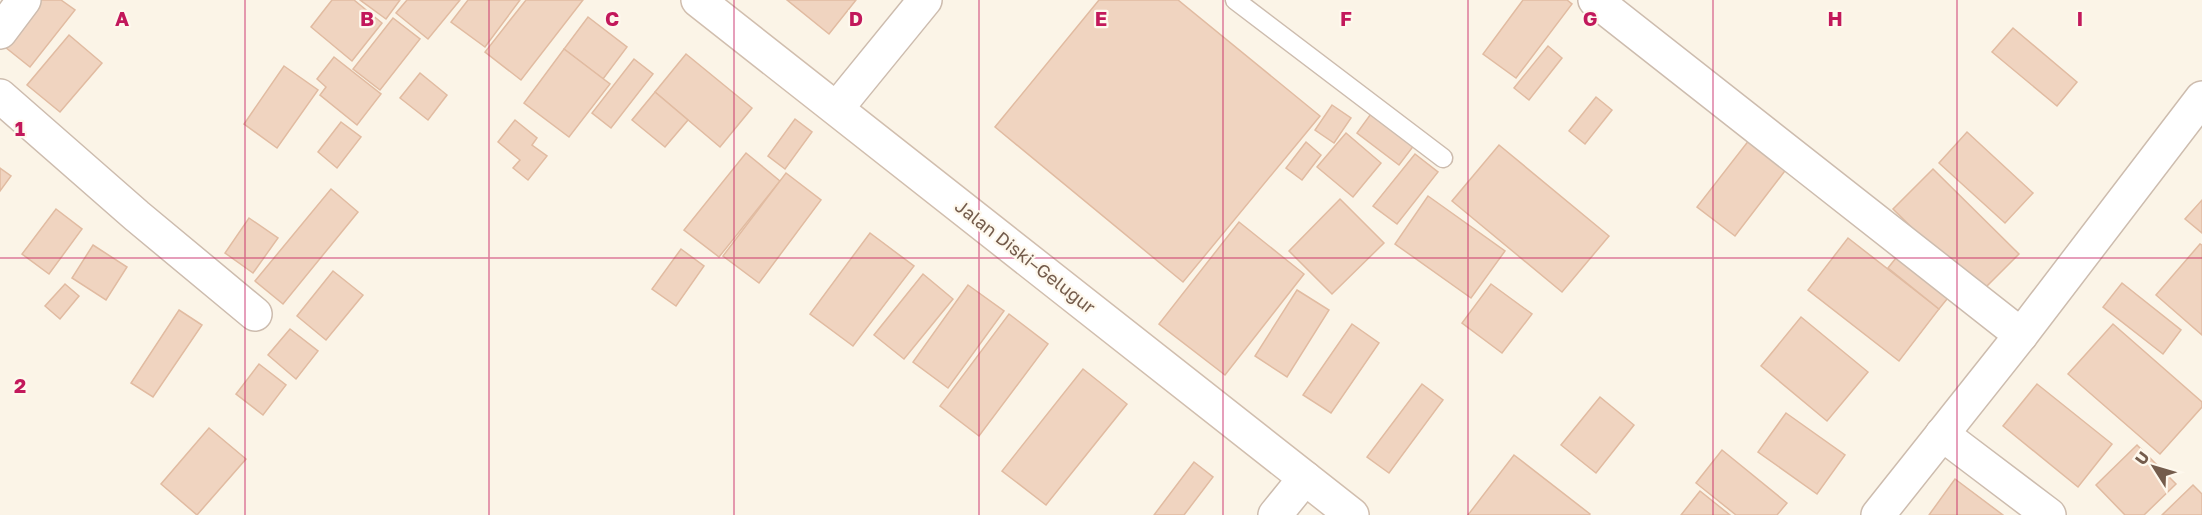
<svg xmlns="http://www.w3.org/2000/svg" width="2202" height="515" viewBox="0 0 2202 515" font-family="'Golos Text',sans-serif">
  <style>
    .building { fill: #f0d4c0; stroke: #e1bba1; stroke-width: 1.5 }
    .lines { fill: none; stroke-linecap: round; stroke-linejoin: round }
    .service-casing { stroke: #cdbcae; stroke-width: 21 }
    .minor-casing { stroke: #cdbcae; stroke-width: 36 }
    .secondary-casing { stroke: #d1beae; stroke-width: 36 }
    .service { stroke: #fff; stroke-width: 18 }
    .minor { stroke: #fff; stroke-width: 33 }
    .secondary { stroke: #fff; stroke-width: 33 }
    .grid { fill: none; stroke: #c2185b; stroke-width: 1.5; stroke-opacity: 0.55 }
    .labels { text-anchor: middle; stroke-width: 4.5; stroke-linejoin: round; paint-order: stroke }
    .street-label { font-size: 18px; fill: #745c4c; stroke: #fef8ed }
    .grid-label { font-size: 20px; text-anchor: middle; font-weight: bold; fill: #c2185b; stroke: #fef8ed; stroke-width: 4.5; stroke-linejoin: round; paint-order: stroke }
  </style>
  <rect width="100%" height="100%" fill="#fbf4e7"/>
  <g class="building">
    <polygon points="31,0 61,0 75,10 30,67 0,43"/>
    <polygon points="332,0 354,0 382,23 352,61 311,27"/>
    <polygon points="360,0 400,0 386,19"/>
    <polygon points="407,0 460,0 428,39 396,13"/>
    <polygon points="468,0 520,0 485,47 451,22"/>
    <polygon points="526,0 583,0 521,80 485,52"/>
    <polygon points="787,0 856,0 829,34"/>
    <polygon points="1099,0 1178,0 1320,116 1183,282 995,127"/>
    <polygon points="1523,0 1567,0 1572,4 1516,78 1483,54"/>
    <polygon points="588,17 627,47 603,79 564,49"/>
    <polygon points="393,18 420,39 380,90 353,69"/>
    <polygon points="2013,28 2077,82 2057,106 1992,52"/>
    <polygon points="69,35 102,63 60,112 27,85"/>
    <polygon points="1548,46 1562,58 1529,100 1514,88"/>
    <polygon points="564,49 610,84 569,137 524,103"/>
    <polygon points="686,54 752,108 720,147 655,92"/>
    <polygon points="334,57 381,94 357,125 320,95 326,87 317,79"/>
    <polygon points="634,59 653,74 611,128 592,113"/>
    <polygon points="284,66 318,90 277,148 244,124"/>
    <polygon points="420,73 447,95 428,120 400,98"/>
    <polygon points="655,92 688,120 665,147 632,120"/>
    <polygon points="1596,97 1612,110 1585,144 1569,131"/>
    <polygon points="1332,105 1351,118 1334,143 1315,130"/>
    <polygon points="1373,111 1415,144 1399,165 1357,133"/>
    <polygon points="795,119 812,132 785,169 768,156"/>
    <polygon points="515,120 537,138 532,145 547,156 528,180 513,168 520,160 498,142"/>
    <polygon points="341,122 361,137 337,168 318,152"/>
    <polygon points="1967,132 2033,193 2005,223 1939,163"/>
    <polygon points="1346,133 1381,163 1353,197 1317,167"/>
    <polygon points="1753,135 1791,163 1735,236 1697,207"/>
    <polygon points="1306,142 1321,155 1302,180 1286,168"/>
    <polygon points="1499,145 1609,236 1562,292 1452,201"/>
    <polygon points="746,153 780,181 719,257 684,230"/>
    <polygon points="1415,154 1438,172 1397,224 1373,206"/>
    <polygon points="0,168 11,176 0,191"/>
    <polygon points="1933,169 2019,254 1979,294 1893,209"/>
    <polygon points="786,173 821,200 759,283 723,256"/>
    <polygon points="331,189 358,212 283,304 255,281"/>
    <polygon points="1428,196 1505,251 1471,298 1395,244"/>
    <polygon points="1340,199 1384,243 1332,294 1289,251"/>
    <polygon points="2202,200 2202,233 2185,219"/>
    <polygon points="56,209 82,229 49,274 22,254"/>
    <polygon points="249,218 278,238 253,273 225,253"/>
    <polygon points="1239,222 1304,274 1225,375 1159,324"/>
    <polygon points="870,233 914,266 853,346 810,314"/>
    <polygon points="1848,238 1939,309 1899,361 1808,290"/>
    <polygon points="2200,244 2202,245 2202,335 2156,295"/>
    <polygon points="93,245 127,267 106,300 72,278"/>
    <polygon points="1904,248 1956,288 1939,309 1888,268"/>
    <polygon points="681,249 704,266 676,306 652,289"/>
    <polygon points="333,271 363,295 326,340 297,316"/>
    <polygon points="923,274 953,299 904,359 874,335"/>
    <polygon points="2122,283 2181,330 2163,354 2103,307"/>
    <polygon points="65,284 79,296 60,319 45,306"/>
    <polygon points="1491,284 1532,314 1502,353 1462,323"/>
    <polygon points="968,285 1004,311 948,388 913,362"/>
    <polygon points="1297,290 1329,310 1287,377 1255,356"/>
    <polygon points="179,310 202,325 153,397 131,383"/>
    <polygon points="1009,314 1048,344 979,436 940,406"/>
    <polygon points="1801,317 1868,372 1827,421 1761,366"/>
    <polygon points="1352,324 1379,343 1331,413 1303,395"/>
    <polygon points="2113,324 2202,402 2202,407 2160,454 2068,374"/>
    <polygon points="290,329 318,351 296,379 268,355"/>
    <polygon points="259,364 286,385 263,415 236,394"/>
    <polygon points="1083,369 1127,404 1046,505 1002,471"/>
    <polygon points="1422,384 1443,400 1389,473 1367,457"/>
    <polygon points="2037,384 2112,444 2078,487 2003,426"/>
    <polygon points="1600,397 1634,425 1596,473 1561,445"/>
    <polygon points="1786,413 1845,455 1817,494 1758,452"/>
    <polygon points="209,428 246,459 197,515 161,484"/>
    <polygon points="2137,445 2176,484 2144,515 2125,515 2096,485"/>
    <polygon points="1722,450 1787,503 1777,515 1736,515 1696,483"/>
    <polygon points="1514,455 1590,514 1589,515 1468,515"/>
    <polygon points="1194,462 1213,477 1184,515 1154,515"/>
    <polygon points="1955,479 2003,515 1929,515"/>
    <polygon points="2193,485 2202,494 2202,515 2162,515"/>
    <polygon points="1700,491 1730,515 1681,515"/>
  </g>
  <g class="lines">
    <defs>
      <polyline id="service" points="1235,0 1443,158"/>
      <g id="minor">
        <polyline points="1595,0 2021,335"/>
        <polyline points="0,32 24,0"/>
        <polyline points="0,96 137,216 255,314"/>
        <polyline points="837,108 925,0"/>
        <polyline points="1942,434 2049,515"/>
        <polyline points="1275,515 1305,478"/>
        <polyline points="1878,515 2021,335 2202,98"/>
      </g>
      <polyline id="secondary" points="698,0 1352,515"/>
    </defs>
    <use href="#service" class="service-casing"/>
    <use href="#minor" class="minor-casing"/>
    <use href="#secondary" class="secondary-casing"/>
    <use href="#service" class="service"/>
    <use href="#minor" class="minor"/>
    <use href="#secondary" class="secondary"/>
  </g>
  <path class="grid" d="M245 0V515M489 0V515M734 0V515M979 0V515M1223 0V515M1468 0V515M1713 0V515M1957 0V515M0 258H2202"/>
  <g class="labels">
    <g class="street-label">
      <text transform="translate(1025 257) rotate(38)" y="6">Jalan Diski–Gelugur</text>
    </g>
  </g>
  <g class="grid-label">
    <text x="122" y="26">A</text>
    <text x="367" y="26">B</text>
    <text x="612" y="26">C</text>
    <text x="856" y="26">D</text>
    <text x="1101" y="26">E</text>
    <text x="1346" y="26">F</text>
    <text x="1590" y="26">G</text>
    <text x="1835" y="26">H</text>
    <text x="2080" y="26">I</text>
    <text x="20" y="136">1</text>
    <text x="20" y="393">2</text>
  </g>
  <g transform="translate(2154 467) rotate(307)" stroke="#fef8ed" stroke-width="4.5" paint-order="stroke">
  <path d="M0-4.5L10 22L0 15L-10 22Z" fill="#745c4c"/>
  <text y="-9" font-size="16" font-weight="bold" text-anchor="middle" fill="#745c4c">U</text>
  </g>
</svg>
